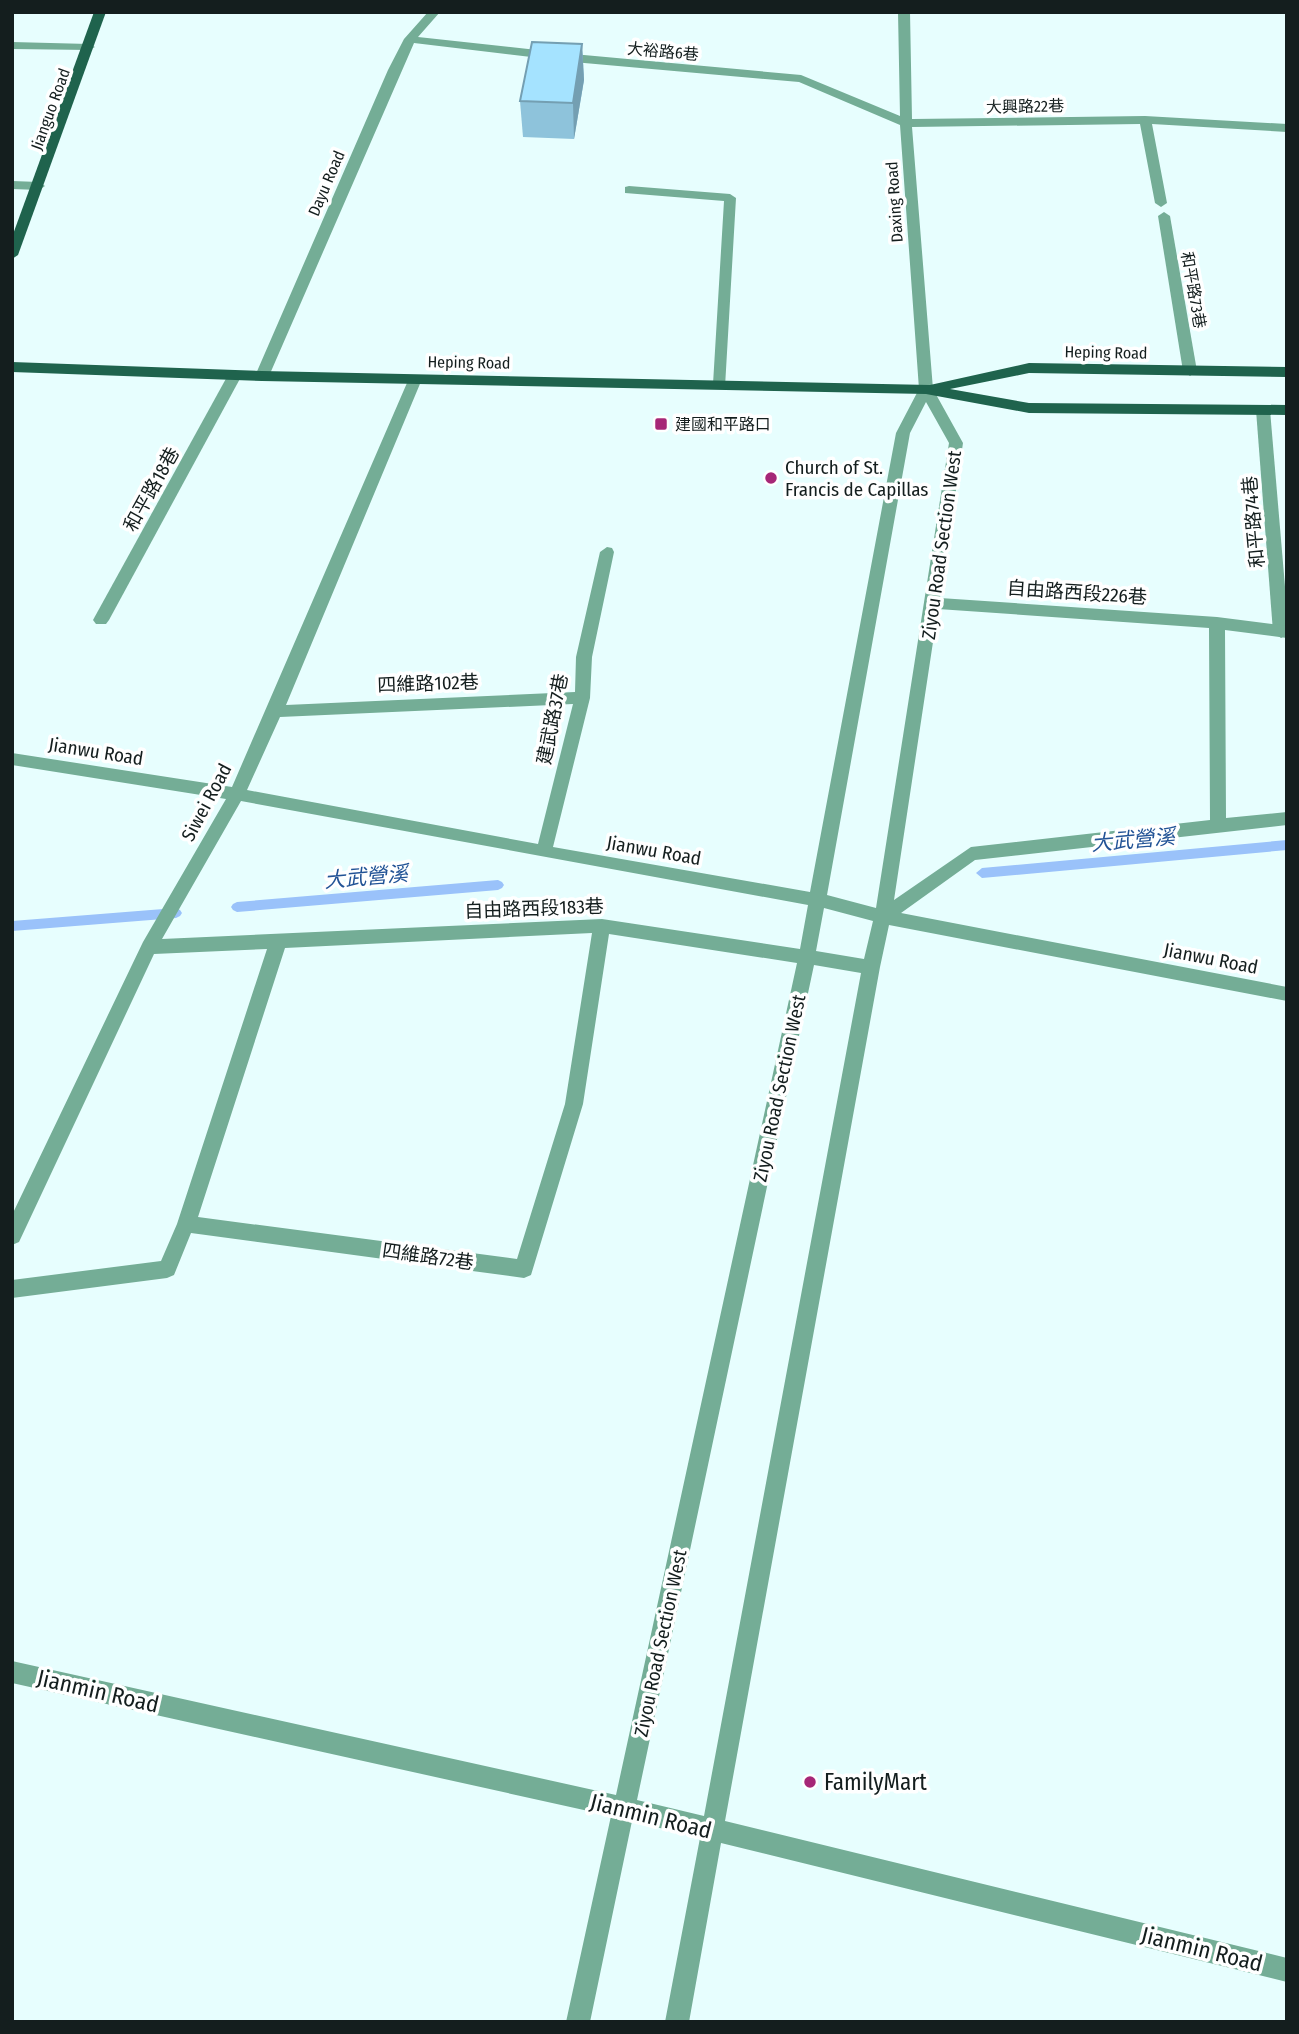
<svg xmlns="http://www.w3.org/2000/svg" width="1299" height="2034" viewBox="0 0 1299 2034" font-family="'Fira Sans Condensed','Noto Sans TC',sans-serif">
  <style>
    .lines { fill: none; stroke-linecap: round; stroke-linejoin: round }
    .stream { fill: #9ac2fa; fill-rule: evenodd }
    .lane { fill: #74ad96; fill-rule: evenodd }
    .street { fill: #74ad96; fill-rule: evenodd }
    .primary { fill: #1f634d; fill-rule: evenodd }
    .wall { fill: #8ec3db }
    .shaded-wall { fill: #749fb2 }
    .building { fill: #a5e3ff; stroke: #749fb2; stroke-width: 2 }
    .poi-dot { fill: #a62777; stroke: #fff; stroke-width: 2.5 }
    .labels { text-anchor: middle; stroke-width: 7; stroke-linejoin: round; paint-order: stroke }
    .far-street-label { font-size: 16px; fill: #141e1e; stroke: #fff }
    .far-poi-label { font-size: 16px; fill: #141e1e; stroke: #fff; text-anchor: start }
    .poi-label { font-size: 19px; fill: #141e1e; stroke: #fff; text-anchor: start }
    .street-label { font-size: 19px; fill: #141e1e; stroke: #fff }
    .water-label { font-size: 21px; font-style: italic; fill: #225396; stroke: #fff }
    .near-street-label { font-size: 23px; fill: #141e1e; stroke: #fff }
    .near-poi-label { font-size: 23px; fill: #141e1e; stroke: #fff; text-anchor: start }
  </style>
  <rect width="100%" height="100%" fill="#e7fefe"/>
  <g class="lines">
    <g class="stream">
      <polygon points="1287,840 1287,850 982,878 976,873 982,868"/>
      <polygon points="498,880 502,882 504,885 502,888 498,890 237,912 233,910 231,907 233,904 237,902"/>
      <polygon points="176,908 180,910 182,913 180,916 176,918 12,931 12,921"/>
    </g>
    <g class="lane">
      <polygon points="235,370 242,375 109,620 106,624 96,624 93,620 228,375"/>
      <polygon points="1263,405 1270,410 1287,610 1287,635 1281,638 1273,632 1256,410"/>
    </g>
    <g class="street">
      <path d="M428 12H440L418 37 573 54 801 75 900 116 898 12H910L912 119 1145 116 1287 124V132L1152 124 1167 203 1161 207 1155 203 1140 124 912 127 933 389 963 443 940 598 1217 617 1287 626V638L1225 630 1226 818 1287 812V825L975 860 901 913 1287 987V1001L889 925 880 967 725 1821 1287 1958V1982L721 1843 689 2022H665L700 1838 632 1821 590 2022H566L611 1816 12 1683V1661L616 1795 797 963 609 934 583 1104 531 1275 524 1278 191 1233 174 1275 167 1278 12 1298V1280L161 1261 177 1224 267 949 154 954 19 1242 12 1245V1215L143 942 226 799 12 765V753L232 787 410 376H420L422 379 286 705 575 692 576 657 600 552 607 547 612 548 614 552 592 657 590 698 553 847 810 892 896 433 919 389 900 125 799 82 573 62 414 43 269 376 262 381 257 379 255 376 388 70 404 39ZM926 402 949 443 876 908 827 895 910 433ZM938 609 1209 628 1210 820 971 847 894 900ZM573 704 538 844 247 790 280 717ZM241 801 808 905 800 949 602 919 162 939ZM824 908 873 921 864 959 816 951ZM592 933 565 1104 517 1259 198 1217 285 948ZM814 965 861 973 704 1816 637 1800Z"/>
      <polygon points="12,42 89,44 95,47 89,50 12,49"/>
      <polygon points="12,181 39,182 45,186 39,190 12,189"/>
      <polygon points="629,186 730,194 736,198 725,387 715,387 713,384 724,201 625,193 625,187"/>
      <polygon points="1164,212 1170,216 1197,371 1190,376 1183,371 1158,216"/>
    </g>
    <g class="primary">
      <polygon points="94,12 106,12 18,255 12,259 12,237"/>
      <polygon points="12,362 262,371 930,385 1029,363 1287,367 1287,377 1029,373 950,389 1029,403 1287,405 1287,415 1029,413 926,394 262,381 12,372"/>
    </g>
  </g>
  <polygon class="wall" points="582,44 584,80 574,139 523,137 520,101"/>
  <polygon class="shaded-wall" points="582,44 584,80 574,139 573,103"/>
  <polygon class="building" points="532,42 582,44 573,103 520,101"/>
  <g class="poi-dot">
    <rect x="654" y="417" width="14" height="14" rx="3.5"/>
    <circle cx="771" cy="478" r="7"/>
    <circle cx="810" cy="1782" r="7"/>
  </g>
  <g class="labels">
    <g class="far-street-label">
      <text transform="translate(663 51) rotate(5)" y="6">大裕路6巷</text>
      <text transform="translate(1025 106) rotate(-1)" y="6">大興路22巷</text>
      <text transform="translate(50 109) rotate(-70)" y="6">Jianguo Road</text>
      <text transform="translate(326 183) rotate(-67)" y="6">Dayu Road</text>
      <text transform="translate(894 202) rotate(-94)" y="6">Daxing Road</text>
      <text transform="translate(1194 290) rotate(80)" y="6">和平路73巷</text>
      <text transform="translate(1106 352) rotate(1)" y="6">Heping Road</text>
      <text transform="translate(469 362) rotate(1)" y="6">Heping Road</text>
    </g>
    <g class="far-poi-label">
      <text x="675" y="430">建國和平路口</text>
    </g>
    <g class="poi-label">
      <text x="785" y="474">Church of St.<tspan x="785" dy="22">Francis de Capillas</tspan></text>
    </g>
    <g class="street-label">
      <text transform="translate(151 489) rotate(-61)" y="7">和平路18巷</text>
      <text transform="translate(1253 522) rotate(-95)" y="7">和平路74巷</text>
      <text transform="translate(941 545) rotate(-82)" y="7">Ziyou Road Section West</text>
      <text transform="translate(1077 592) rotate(4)" y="7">自由路西段226巷</text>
      <text transform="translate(428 683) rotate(-2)" y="7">四維路102巷</text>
      <text transform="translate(552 719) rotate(-79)" y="7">建武路37巷</text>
      <text transform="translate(96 751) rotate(9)" y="7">Jianwu Road</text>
      <text transform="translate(206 802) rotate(-62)" y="7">Siwei Road</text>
      <text transform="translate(654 850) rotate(10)" y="7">Jianwu Road</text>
      <text transform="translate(534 908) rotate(-2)" y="7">自由路西段183巷</text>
      <text transform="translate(1211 958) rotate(11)" y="7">Jianwu Road</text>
      <text transform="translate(779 1088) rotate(-78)" y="7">Ziyou Road Section West</text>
      <text transform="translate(428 1256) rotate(8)" y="7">四維路72巷</text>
      <text transform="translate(660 1643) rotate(-78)" y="7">Ziyou Road Section West</text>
    </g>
    <g class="water-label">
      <text transform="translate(1133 840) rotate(-5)" y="7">大武營溪</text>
      <text transform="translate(366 877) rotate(-5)" y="7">大武營溪</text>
    </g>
    <g class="near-street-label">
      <text transform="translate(98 1691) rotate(13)" y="8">Jianmin Road</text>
      <text transform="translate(651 1816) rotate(14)" y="8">Jianmin Road</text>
      <text transform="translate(1202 1949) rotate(14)" y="8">Jianmin Road</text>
    </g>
    <g class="near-poi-label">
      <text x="824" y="1790">FamilyMart</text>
    </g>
  </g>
  <rect width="1299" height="2034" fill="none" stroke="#141e1e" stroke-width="28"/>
</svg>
